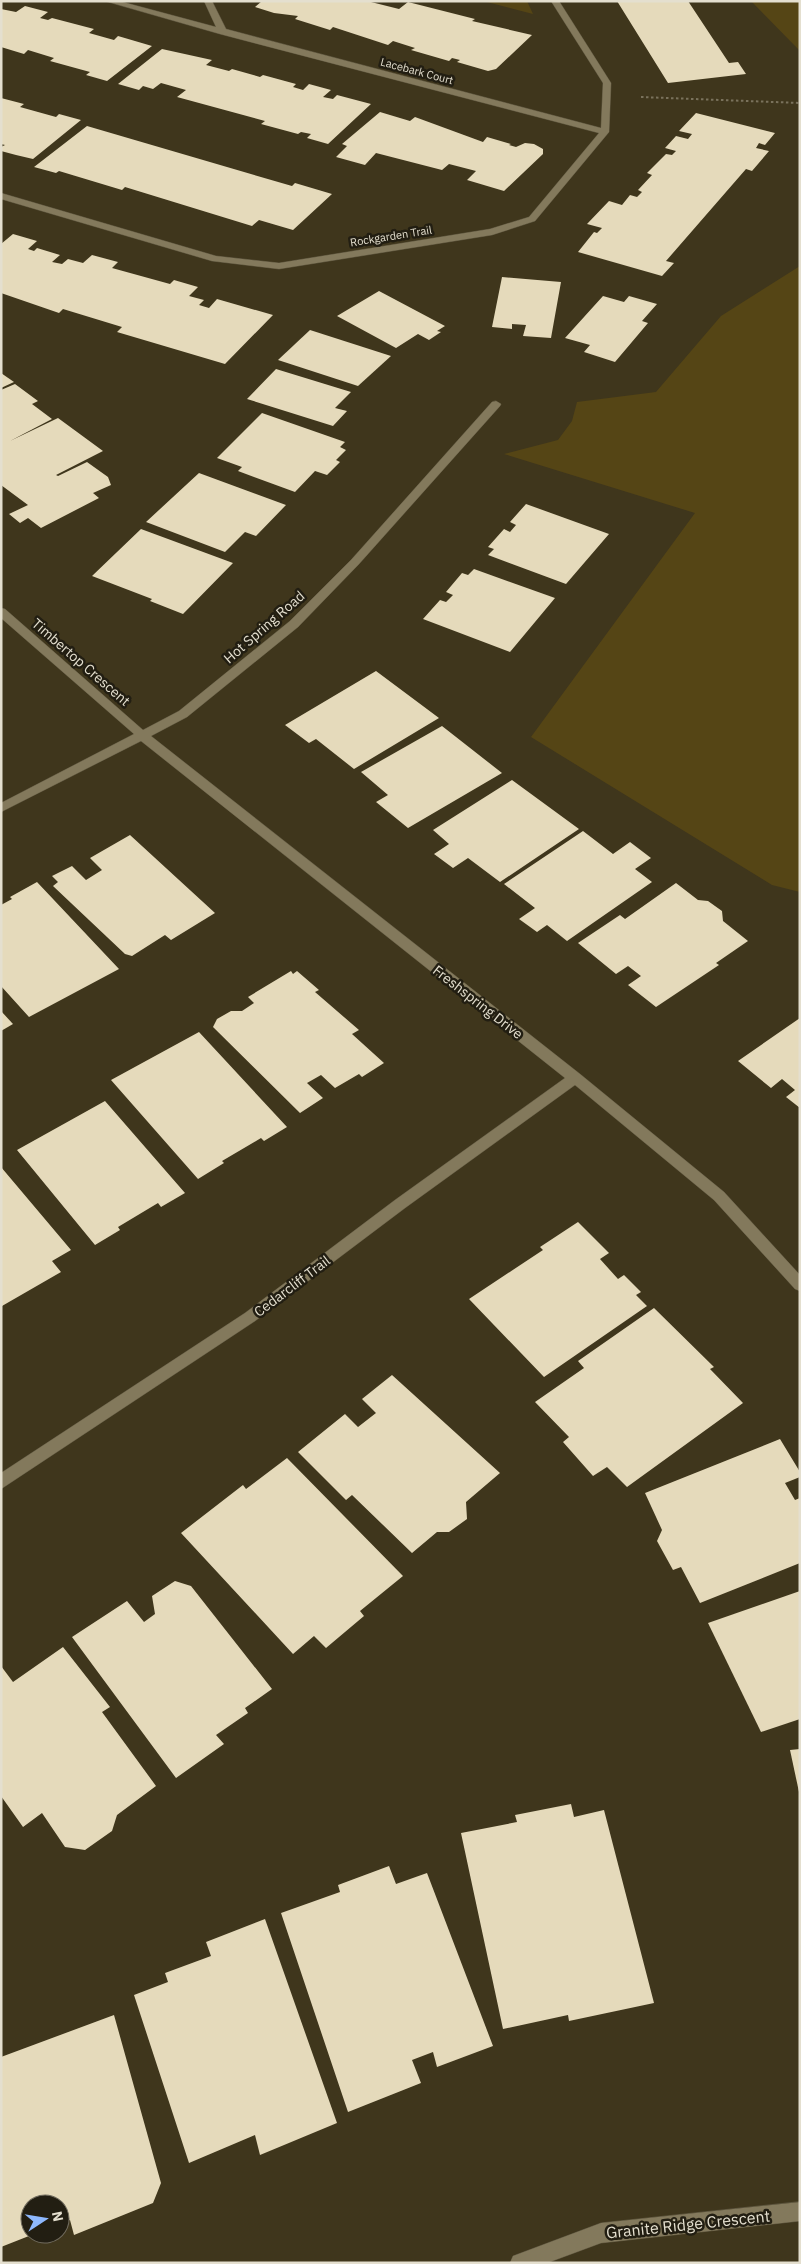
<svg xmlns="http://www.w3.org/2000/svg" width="801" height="2264" viewBox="0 0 801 2264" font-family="'IBM Plex Sans',sans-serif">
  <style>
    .green { fill: #554515 }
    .building { fill: #e5dabb }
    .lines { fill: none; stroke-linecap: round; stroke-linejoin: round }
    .service-casing { stroke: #5b533c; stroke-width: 1 }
    .minor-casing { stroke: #5b533c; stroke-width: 1 }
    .path { stroke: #7a725c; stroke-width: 2; stroke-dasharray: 2.5 2.5; stroke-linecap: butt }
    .service { fill: #83795c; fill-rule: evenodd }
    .minor { fill: #83795c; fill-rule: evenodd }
    .labels { text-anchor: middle; stroke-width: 5; stroke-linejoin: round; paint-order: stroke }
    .far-street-label { font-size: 11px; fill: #e4dfcf; stroke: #221e12 }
    .street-label { font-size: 14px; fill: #e4dfcf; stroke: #221e12 }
    .near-street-label { font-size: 16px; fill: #e4dfcf; stroke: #221e12 }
  </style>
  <rect width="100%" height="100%" fill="#3f361c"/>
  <g class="green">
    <polygon points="483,1 527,1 533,14"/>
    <polygon points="751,1 800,1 800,51"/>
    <polygon points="800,266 800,892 772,885 531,737 695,513 504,454 558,440 572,421 577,402 656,392 721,316"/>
  </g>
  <g class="building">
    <polygon points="262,1 367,1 399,9 408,2 475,19 472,21 532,35 496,69 488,71 457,62 460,60 452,58 449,61 411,50 415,48 393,41 388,45 333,27 330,30 295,19 298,16 274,13 255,7"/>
    <polygon points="617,1 688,1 729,63 738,62 746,74 668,83"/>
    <polygon points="25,6 48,12 40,18 48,20 52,18 94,29 89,33 114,40 118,36 152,46 107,81 86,75 90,72 50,61 54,58 28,50 24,54 1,47 1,9 16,12"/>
    <polygon points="162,49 212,60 206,65 229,71 232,69 260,77 263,75 296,84 293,87 303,90 309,84 331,90 323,97 333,99 337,95 371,104 328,144 307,138 311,134 301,132 298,134 261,124 265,121 177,97 186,90 161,83 153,89 143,86 139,90 118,84"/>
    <polygon points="1,98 24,104 20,107 56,117 59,114 81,120 33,159 16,155 1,151 1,147 5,145 1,144"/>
    <polygon points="380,112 410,121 415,117 483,142 487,137 511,144 509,145 516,147 525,143 534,144 543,149 543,154 504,191 467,180 476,171 449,164 442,170 376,153 365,165 336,157 347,146 342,144"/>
    <polygon points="696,113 775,133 765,145 759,143 756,148 769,151 752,171 746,169 666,261 674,263 662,276 578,252 594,232 597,233 602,228 587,224 609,201 622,205 630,195 637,197 642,192 638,190 652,175 647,173 666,154 672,155 676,151 665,148 676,136 688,139 692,134 679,131"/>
    <polygon points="87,126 292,186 295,183 332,194 293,230 259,220 252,226 125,187 122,190 59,171 56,173 34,167"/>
    <polygon points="13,234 37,241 28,249 34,251 37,248 60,255 52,262 62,264 68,259 83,263 92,255 118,262 112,268 170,284 174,280 198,287 189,296 204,300 199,305 209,308 217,299 273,315 225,364 117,332 122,327 63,309 59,313 1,293 1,244"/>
    <polygon points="502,277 561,282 551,338 523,336 526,325 512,324 512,329 492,327"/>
    <polygon points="379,291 445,326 437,331 441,332 429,340 418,334 396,348 337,316"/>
    <polygon points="603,296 624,302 629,296 657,304 642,321 648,323 615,362 584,352 590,345 565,338"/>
    <polygon points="310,330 391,356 358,386 278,360"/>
    <polygon points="276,369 351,392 335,408 347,411 333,426 247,399"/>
    <polygon points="1,373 14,382 1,388"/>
    <polygon points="15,384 38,401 32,404 52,419 10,441 58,418 103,451 56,475 58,476 87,462 108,477 111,485 93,493 99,498 41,528 28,518 20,523 9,514 28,505 1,485 1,390"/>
    <polygon points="262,413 345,442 340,447 346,450 336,460 340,462 327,475 315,471 295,492 238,471 242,467 217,458"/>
    <polygon points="199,473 286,505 256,536 245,532 225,552 146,522"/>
    <polygon points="526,504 609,534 566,584 488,555 494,549 488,547 504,529 510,532 516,525 510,522"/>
    <polygon points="141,529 233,563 183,614 150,601 152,599 92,576"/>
    <polygon points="474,569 555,598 510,652 423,619 440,600 446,602 453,595 446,592 462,573 468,575"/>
    <polygon points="376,671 439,718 354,769 316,739 309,743 285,725"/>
    <polygon points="442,726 502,773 408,828 376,802 388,795 361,772"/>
    <polygon points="512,780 579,829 500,882 468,858 453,868 434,854 449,844 433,830"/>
    <polygon points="583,831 613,854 630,842 651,858 635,869 652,882 567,941 547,925 537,932 519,919 535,908 504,884"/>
    <polygon points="130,835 215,913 171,940 165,935 132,956 125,954 53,886 58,882 52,876 72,866 86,880 102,870 90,858"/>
    <polygon points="37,882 119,969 29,1017 1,986 1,905 12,899 10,897"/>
    <polygon points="676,883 698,900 708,901 722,911 723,921 748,941 716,963 719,965 656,1007 628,985 641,976 628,966 616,974 578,943 620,915 625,919"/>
    <polygon points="291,971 293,974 297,971 319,990 315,992 359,1030 352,1034 384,1063 362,1077 359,1074 335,1088 321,1075 307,1083 323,1098 300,1113 213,1027 217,1019 231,1011 242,1011 254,1003 248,997"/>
    <polygon points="1,1011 13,1024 1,1031"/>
    <polygon points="800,1018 800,1108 786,1097 795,1090 782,1079 771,1088 738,1061"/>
    <polygon points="199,1032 287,1127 264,1141 261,1138 222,1161 224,1163 198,1179 111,1080"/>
    <polygon points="105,1101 185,1193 161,1207 158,1203 118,1227 120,1230 95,1245 17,1150"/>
    <polygon points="1,1167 71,1250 52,1261 61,1272 2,1306"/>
    <polygon points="578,1222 609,1253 600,1259 618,1279 624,1275 641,1292 636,1295 647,1306 544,1377 469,1299 543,1250 540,1247"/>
    <polygon points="654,1308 714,1367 710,1369 743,1403 627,1487 607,1467 593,1476 563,1442 569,1437 535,1402 584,1368 578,1361"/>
    <polygon points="392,1375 500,1473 466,1502 467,1519 449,1532 437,1532 412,1553 352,1495 346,1500 298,1452 345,1414 358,1427 376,1413 362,1399"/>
    <polygon points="780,1439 800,1472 800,1477 785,1483 795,1500 800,1498 800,1563 700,1603 681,1567 673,1570 657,1541 662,1530 645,1493"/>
    <polygon points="287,1458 403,1576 360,1611 364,1616 326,1648 314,1636 293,1654 181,1533 243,1485 246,1489"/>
    <polygon points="175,1581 191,1586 272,1689 245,1708 248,1713 216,1735 224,1744 176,1778 72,1637 127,1601 144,1622 155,1614 152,1596"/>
    <polygon points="800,1591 800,1719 761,1732 708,1623"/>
    <polygon points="63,1647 110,1707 102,1712 156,1786 117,1815 112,1831 85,1850 65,1847 42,1813 23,1827 1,1796 1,1666 13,1682"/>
    <polygon points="800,1749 800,1792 799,1792 790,1750"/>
    <polygon points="571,1804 574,1817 604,1810 654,2003 569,2021 568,2015 503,2029 461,1833 517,1822 515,1815"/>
    <polygon points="389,1866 396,1884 427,1873 493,2046 437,2067 433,2052 412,2060 421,2083 348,2112 281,1913 340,1892 338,1885"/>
    <polygon points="265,1919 337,2123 260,2155 255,2135 189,2163 134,1995 168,1982 165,1973 211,1956 206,1942"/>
    <polygon points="114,2015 161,2183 153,2203 74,2235 70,2220 60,2224 60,2204 30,2204 30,2234 34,2234 1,2247 1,2057"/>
  </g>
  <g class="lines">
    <defs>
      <polygon id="service" points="105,1 119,1 216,27 204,1 212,1 226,29 601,128 603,83 551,1 559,1 611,83 609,132 535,221 492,235 279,269 212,261 1,199 1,193 216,256 279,263 490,229 529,217 599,133 220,34"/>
      <g id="minor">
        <polygon points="496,401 501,404 500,406 359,564 298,627 187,717 151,736 580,1074 724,1192 800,1275 800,1291 795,1289 714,1200 575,1085 405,1208 255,1321 1,1489 1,1473 245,1313 395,1200 565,1078 141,741 1,812 1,803 134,734 1,618 1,608 5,609 143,730 179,711 290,621 351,560 492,402"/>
        <polygon points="800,2202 800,2221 601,2243 547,2263 510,2263 513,2256 601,2223"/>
      </g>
    </defs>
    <use href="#service" class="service-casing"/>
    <use href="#minor" class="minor-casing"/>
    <polyline class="path" points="641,97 800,103"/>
    <use href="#service" class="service"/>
    <use href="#minor" class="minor"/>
  </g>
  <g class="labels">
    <g class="far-street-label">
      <text transform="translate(417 71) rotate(15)" y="4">Lacebark Court</text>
      <text transform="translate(391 236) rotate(-9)" y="4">Rockgarden Trail</text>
    </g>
    <g class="street-label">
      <text transform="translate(264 627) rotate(-41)" y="5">Hot Spring Road</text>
      <text transform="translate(81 662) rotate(41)" y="5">Timbertop Crescent</text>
      <text transform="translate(478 1002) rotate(38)" y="5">Freshspring Drive</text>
      <text transform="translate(292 1286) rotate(-37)" y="5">Cedarcliff Trail</text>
    </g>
    <g class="near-street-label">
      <text transform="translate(688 2224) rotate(-6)" y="6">Granite Ridge Crescent</text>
    </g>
  </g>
  <rect width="801" height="2264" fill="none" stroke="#e4dfcf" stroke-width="5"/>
  <g transform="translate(45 2219) rotate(78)"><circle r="24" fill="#221e12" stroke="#706b5e"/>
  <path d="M0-4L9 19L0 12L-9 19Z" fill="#8eb8fd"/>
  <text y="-8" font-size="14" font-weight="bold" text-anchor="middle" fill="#e4dfcf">N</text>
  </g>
</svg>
